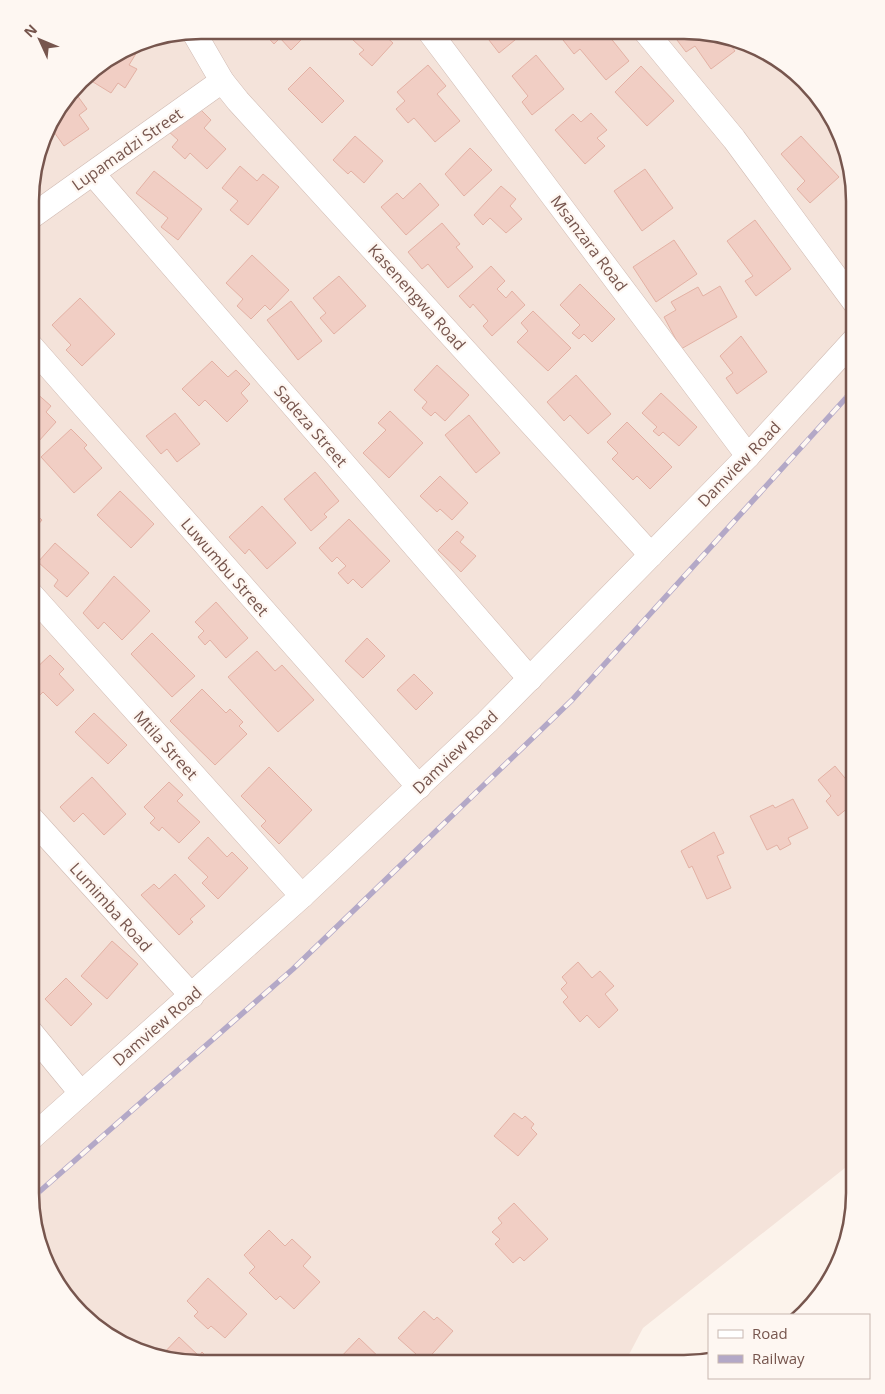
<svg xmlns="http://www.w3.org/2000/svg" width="885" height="1394" viewBox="0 0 885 1394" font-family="'Open Sans',sans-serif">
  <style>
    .residential { fill: #f4e3da }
    .building { fill: #f1cec4; stroke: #e3b1a4 }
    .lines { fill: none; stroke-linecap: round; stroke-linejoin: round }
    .minor-casing { stroke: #d1bbb3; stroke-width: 25 }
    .minor { stroke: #fff; stroke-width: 24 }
    .rail-casing { stroke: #b3a8c7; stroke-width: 5.5 }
    .rail { stroke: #fef7f2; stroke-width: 4; stroke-dasharray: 11; stroke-linecap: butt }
    .labels { text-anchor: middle; stroke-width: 4.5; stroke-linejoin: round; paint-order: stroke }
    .street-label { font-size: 16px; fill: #77564e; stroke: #fef7f2 }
    .rim { fill: none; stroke: #77564e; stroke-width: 2.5 }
  </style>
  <rect width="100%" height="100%" fill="#fcf3eb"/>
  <polygon class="residential" points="200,30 707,31 788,65 842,135 855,200 855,1160 643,1328 624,1364 178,1363 97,1329 43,1259 30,1194 31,178 48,125 88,72 135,43"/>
  <g class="building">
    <polygon points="261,30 311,30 291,50 280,38 274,44"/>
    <polygon points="342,30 380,31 393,43 372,66 359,54 364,50"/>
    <polygon points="482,31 526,31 499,53"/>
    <polygon points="532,31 546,31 537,38"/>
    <polygon points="574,31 605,31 629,61 606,80 580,49 574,54 563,40"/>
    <polygon points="681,31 707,31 726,39 735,51 711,69 695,46 686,52 674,36"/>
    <polygon points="142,42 143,42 129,65 137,69 125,88 118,83 111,93 85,77 88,72 135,43"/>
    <polygon points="536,55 564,89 532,115 522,102 528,96 512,76"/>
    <polygon points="428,65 446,86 437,94 460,121 435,142 414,118 408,123 396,109 405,101 397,92"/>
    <polygon points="641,66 674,101 647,126 615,92"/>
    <polygon points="310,67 344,101 322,123 288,89"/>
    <polygon points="74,91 87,109 79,115 89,129 64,146 54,132 43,139 48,125"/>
    <polygon points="194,103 211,120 204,128 226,149 207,169 190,153 185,159 172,147 178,140 168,131"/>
    <polygon points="591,113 607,130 597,138 605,146 585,164 555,130 573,114 581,122"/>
    <polygon points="355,136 383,161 364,183 351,171 348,174 333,160"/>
    <polygon points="801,136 839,177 810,203 797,189 805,181 781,154"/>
    <polygon points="470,148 492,170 464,196 445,174"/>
    <polygon points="240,166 257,181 263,174 279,187 248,225 230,210 238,201 222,188"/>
    <polygon points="645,169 673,208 642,231 614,191"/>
    <polygon points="154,171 202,209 178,240 161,227 168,218 136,193"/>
    <polygon points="420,183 439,205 406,235 381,207 397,193 403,199"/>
    <polygon points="501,186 516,199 510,206 522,219 506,233 490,218 483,225 474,215"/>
    <polygon points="755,220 791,269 756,296 745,281 753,276 727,241"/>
    <polygon points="442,223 460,244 456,247 473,267 448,288 428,264 422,269 408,252"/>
    <polygon points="674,240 697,274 656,302 633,267"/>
    <polygon points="252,255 289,290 270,310 265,305 251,319 237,306 243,299 226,283"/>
    <polygon points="491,266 505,281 497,289 506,298 512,291 525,305 492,336 483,326 488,321 473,304 470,308 459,296"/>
    <polygon points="339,276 366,306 334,334 320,318 326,313 313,298"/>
    <polygon points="580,284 615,319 592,342 584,334 579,339 572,333 580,325 560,305"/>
    <polygon points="720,286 737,317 681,349 664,317 676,310 671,302 698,287 703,296"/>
    <polygon points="80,298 115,334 82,366 66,350 71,345 52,325"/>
    <polygon points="291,301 322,341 298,360 267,320"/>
    <polygon points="533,311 571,348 548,371 517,342 528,331 521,323"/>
    <polygon points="741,336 767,372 737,394 726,378 733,373 720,356"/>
    <polygon points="212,361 228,377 236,370 250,384 241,393 248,401 227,422 205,400 199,406 182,389"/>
    <polygon points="437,365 469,395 445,421 435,412 431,416 422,408 427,402 414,390"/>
    <polygon points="576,375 611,414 588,434 570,415 564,421 547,402"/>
    <polygon points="34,391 51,406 46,412 56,422 38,442 31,436 31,394"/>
    <polygon points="661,393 697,427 679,446 663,432 659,436 653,431 657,427 642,413"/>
    <polygon points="390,411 423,443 389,478 363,453 386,430 378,423"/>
    <polygon points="175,413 200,444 177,462 167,449 161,454 146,436"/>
    <polygon points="469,415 500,453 476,473 445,435"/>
    <polygon points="627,422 672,467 650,489 637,476 633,480 612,459 618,453 607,442"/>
    <polygon points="71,429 87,445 84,448 102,468 74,493 41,457"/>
    <polygon points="315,472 339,501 324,514 327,517 311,531 284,499"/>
    <polygon points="440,476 468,503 452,520 440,509 437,512 420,496"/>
    <polygon points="120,491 154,524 131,548 97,515"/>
    <polygon points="262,506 296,543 267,569 249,549 245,554 229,537"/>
    <polygon points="31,510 42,520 31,533"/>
    <polygon points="349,519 390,561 362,588 353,579 348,584 338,573 346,566 337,557 332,562 319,548"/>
    <polygon points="457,531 464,537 460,542 476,556 461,572 438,550"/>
    <polygon points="55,543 89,573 67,597 54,586 58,580 38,562"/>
    <polygon points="114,576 150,611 122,640 104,622 98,629 83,613"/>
    <polygon points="216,602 248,638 226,658 210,640 205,645 198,637 204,631 195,622"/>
    <polygon points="152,633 195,676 172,697 131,654"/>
    <polygon points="367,638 385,656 363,678 345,661"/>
    <polygon points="257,651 275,671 282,665 314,700 278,732 228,677"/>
    <polygon points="50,655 64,669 59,674 74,690 57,706 43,692 40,695 31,686 35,682 31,677 31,673"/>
    <polygon points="414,674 433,693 416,710 397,690"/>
    <polygon points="202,689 226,713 230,709 243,722 239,726 247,734 215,765 170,721"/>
    <polygon points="94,713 127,745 108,764 75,732"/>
    <polygon points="835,766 849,783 853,780 855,782 855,802 838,816 826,801 831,796 818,780"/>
    <polygon points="269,767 312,810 279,844 261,826 266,821 241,796"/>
    <polygon points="92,777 126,814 104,835 83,813 74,822 60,807"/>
    <polygon points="169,782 183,795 177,801 200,822 179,843 162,827 159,831 150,823 155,818 144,807"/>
    <polygon points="793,799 808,828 788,838 791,844 780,850 777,845 767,850 750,816 773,805 775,808"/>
    <polygon points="714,832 724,853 717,856 731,888 707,899 692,866 689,868 681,851"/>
    <polygon points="208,837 227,857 232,852 248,868 218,899 202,883 208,877 188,858"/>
    <polygon points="175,874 205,906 190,919 193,922 179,935 141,895 154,884 159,889"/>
    <polygon points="112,941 138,964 107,999 81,976"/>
    <polygon points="30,953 39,961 33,967 40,974 30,985"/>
    <polygon points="578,962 592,978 600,971 614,986 605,994 618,1010 599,1028 587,1015 580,1022 563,1002 568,997 561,989 567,983 562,977"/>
    <polygon points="66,978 92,1004 71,1026 45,999"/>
    <polygon points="514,1113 522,1119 525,1116 534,1124 531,1128 537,1134 518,1156 494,1136"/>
    <polygon points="514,1203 548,1239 524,1261 520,1257 513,1263 495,1244 500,1239 492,1232 502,1223 498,1218"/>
    <polygon points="269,1230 285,1246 292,1239 311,1257 303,1266 320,1282 294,1309 280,1296 276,1300 249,1273 255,1267 244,1255"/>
    <polygon points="208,1278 247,1314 225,1338 211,1326 208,1329 194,1316 198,1312 187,1301"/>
    <polygon points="424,1311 434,1320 437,1317 453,1331 424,1363 419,1363 412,1357 416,1354 398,1338"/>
    <polygon points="179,1337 199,1356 202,1352 213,1363 178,1363 161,1356"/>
    <polygon points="359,1338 385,1363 341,1363 338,1360"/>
  </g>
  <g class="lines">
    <defs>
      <g id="minor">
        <polyline points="193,31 222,81 238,101 651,555"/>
        <polyline points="429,31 748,456"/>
        <polyline points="645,31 734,139 855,303"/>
        <polyline points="93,174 530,679"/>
        <polyline points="31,217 222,81"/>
        <polyline points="31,346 419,787"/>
        <polyline points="31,594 302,896"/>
        <polyline points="31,818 192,996"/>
        <polyline points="30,1031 81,1093"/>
        <polyline points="30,1139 302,896 487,722 748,456 855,339"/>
      </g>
    </defs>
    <use href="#minor" class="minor-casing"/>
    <use href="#minor" class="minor"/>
    <defs>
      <polyline id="rail" points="31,1199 293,969 572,700 855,388"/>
    </defs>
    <use href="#rail" class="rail-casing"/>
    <use href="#rail" class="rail"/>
  </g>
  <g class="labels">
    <g class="street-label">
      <text transform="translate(127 149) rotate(-35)" y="6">Lupamadzi Street</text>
      <text transform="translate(589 243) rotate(53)" y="6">Msanzara Road</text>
      <text transform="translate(417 297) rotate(48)" y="6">Kasenengwa Road</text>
      <text transform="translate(311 426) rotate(49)" y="6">Sadeza Street</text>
      <text transform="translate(739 464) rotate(-46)" y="6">Damview Road</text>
      <text transform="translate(225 567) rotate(49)" y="6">Luwumbu Street</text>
      <text transform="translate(166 745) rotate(48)" y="6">Mtila Street</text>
      <text transform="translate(455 752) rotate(-44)" y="6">Damview Road</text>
      <text transform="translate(111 907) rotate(48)" y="6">Lumimba Road</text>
      <text transform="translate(157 1026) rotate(-41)" y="6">Damview Road</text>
    </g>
  </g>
  <path d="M0 0H885V1394H0ZM201 39H684A162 162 0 0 1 846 201V1193A162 162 0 0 1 684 1355H201A162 162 0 0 1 39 1193V201A162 162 0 0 1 201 39Z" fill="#fef7f2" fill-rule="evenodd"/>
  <path class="rim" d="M201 39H684A162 162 0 0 1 846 201V1193A162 162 0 0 1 684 1355H201A162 162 0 0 1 39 1193V201A162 162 0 0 1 201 39Z"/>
  <rect x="708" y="1314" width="162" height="65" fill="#fef7f2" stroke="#c8b7b0"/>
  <rect x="718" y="1330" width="25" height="8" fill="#ffffff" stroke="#c8b7b0"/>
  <text x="752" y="1339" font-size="15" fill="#77564e">Road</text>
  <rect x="718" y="1355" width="25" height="8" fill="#b3a8c7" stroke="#c8b7b0"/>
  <text x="752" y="1364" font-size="15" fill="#77564e">Railway</text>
  <g transform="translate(40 40) rotate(314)" stroke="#fef7f2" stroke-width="4" paint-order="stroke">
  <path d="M0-4L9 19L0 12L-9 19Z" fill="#77564e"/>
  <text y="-8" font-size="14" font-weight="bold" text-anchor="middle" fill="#77564e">N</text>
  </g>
</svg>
